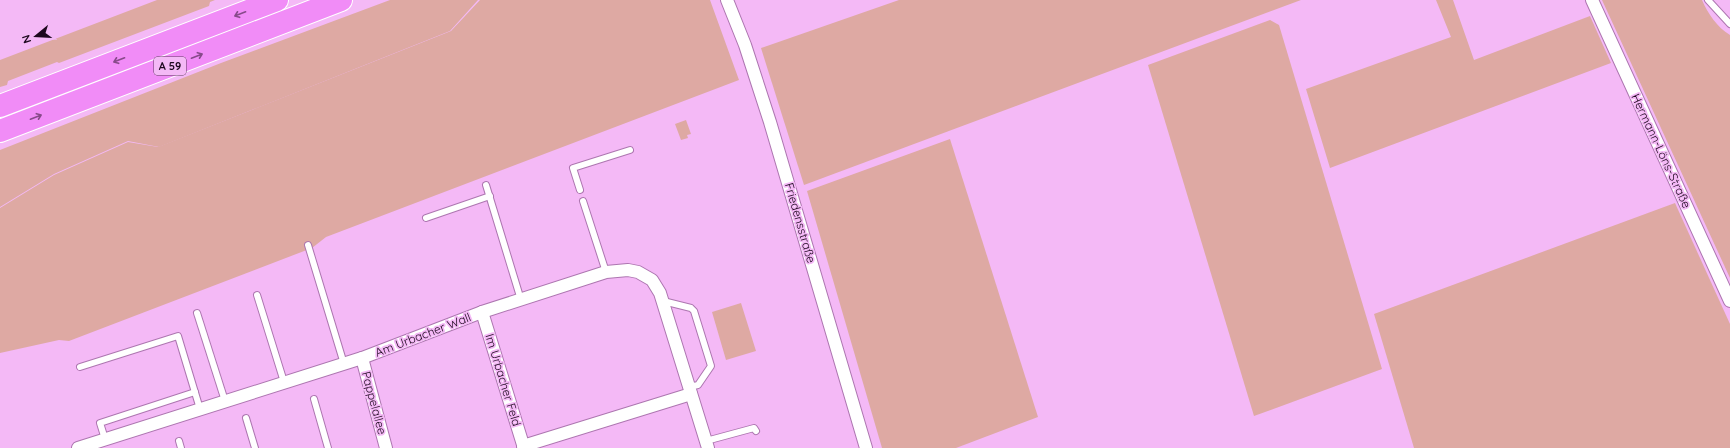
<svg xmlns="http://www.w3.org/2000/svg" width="1730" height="448" viewBox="0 0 1730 448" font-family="Quicksand,sans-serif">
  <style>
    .green { fill: #dea9a3 }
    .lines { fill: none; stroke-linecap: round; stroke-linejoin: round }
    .lane-casing { stroke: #ad76b0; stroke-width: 8 }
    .street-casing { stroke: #ad76b0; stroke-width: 14 }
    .highway-casing { stroke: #fff; stroke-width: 24 }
    .lane { stroke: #fff; stroke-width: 6 }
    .street { stroke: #fff; stroke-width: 12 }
    .highway { stroke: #f18cf7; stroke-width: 22 }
    .oneway { stroke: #874a8a }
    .labels { text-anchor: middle; stroke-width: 3.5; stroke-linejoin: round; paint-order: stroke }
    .shield { fill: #f4b9f6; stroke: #5e3d5f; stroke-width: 1 }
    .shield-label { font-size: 11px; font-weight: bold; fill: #1d081e }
    .street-label { font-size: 12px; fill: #1d081e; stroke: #f4b9f6 }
  </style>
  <rect width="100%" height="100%" fill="#f4b9f6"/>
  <g class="green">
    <polygon points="157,0 215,0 210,2 209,6 59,63 57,62 8,81 7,85 0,87 0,60"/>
    <polygon points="390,0 478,0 450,31 159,147 128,141 54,174 0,207 0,150 221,63"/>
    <polygon points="480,0 710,0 739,80 326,237 312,248 69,341 59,340 0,353 0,208 54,175 128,142 158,147 451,31"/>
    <polygon points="899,0 1301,0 804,185 761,48"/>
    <polygon points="1436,0 1453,0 1474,60 1590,16 1611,63 1330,168 1306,89 1451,37"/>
    <path d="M1602 0H1702C1708 14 1717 27 1730 35V278Z"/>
    <polygon points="1270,20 1279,25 1382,369 1254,416 1148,65"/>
    <polygon points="686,120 691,134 687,135 688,138 681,140 675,124"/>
    <polygon points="950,139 1038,417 956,448 882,448 807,191"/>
    <polygon points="1675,203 1730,324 1730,448 1414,448 1374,314"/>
    <polygon points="741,303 756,351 726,360 712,312"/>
  </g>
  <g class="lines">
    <defs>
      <g id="lane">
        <polyline points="1708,0 1730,24"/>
        <polyline points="486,185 521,300"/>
        <polyline points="580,190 573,168 630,150"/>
        <polyline points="583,201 606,272"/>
        <polyline points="426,218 490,196"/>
        <polyline points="308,245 344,364"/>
        <polyline points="257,295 284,382"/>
        <polyline points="663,301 691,308 694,311 711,366 698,385 689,387"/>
        <polyline points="197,313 225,401"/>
        <polyline points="80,367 178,336 200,409"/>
        <polyline points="314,399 328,448"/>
        <polyline points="246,418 255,448"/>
        <polyline points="105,439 100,423 195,392"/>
        <polyline points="179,441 181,448"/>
        <polyline points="706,441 754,428 756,431"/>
      </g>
      <g id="street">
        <polyline points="727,0 745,45 770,122 866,448"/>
        <polyline points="1592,0 1730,301"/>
        <polyline points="482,312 524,448"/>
        <polyline points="362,358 386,448"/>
        <polyline points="523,446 691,394"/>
        <polyline points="78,448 362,358 482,312 606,272 628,270 638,272 652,280 660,293 708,448"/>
      </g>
      <g id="highway">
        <polyline points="0,106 277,0"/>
        <polyline points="0,131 341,0"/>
      </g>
    </defs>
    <use href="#lane" class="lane-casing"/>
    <use href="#street" class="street-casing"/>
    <use href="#highway" class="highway-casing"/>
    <use href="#lane" class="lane"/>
    <use href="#street" class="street"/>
    <use href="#highway" class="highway"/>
  </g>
  <defs><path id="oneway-shaft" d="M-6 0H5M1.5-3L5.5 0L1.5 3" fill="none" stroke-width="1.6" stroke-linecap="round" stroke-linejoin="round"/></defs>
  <g class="oneway">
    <use href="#oneway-shaft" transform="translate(240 14) rotate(159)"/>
    <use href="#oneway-shaft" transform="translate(197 56) rotate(-21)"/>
    <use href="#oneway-shaft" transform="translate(119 60) rotate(159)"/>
    <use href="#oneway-shaft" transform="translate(36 117) rotate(-21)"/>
  </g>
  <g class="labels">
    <rect class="shield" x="154" y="57" width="32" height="18" rx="3"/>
    <g class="shield-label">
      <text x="170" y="70">A 59</text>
    </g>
    <g class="street-label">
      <text transform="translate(1661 151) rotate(65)" y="4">Hermann-Löns-Straße</text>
      <text transform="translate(800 223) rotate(74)" y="4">Friedensstraße</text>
      <text transform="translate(423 335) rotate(-21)" y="4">Am Urbacher Wall</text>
      <text transform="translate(503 380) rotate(73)" y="4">Im Urbacher Feld</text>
      <text transform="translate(374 403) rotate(75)" y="4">Pappelallee</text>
    </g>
  </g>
  <g transform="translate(36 36) rotate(252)" stroke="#f4b9f6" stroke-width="3" paint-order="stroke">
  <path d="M0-3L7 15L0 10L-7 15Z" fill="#1d081e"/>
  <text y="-6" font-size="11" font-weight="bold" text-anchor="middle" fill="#1d081e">N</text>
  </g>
</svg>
